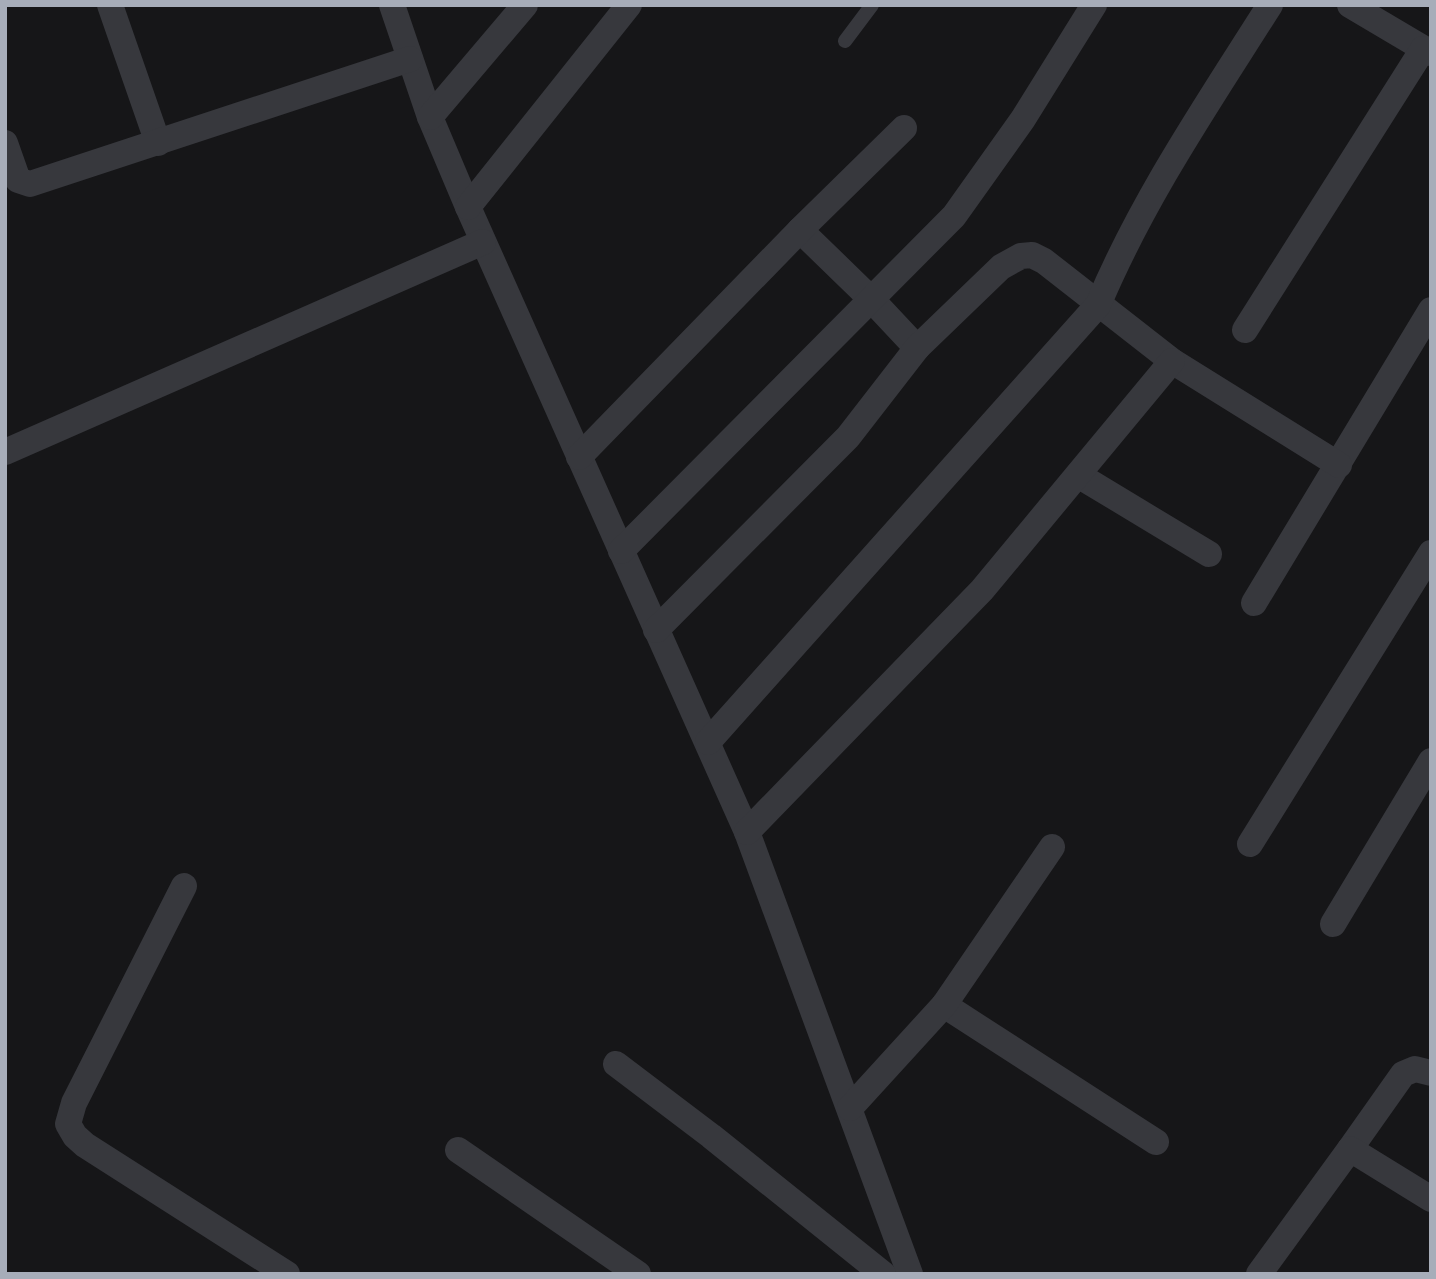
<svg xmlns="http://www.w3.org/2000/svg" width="1436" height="1279" viewBox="0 0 1436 1279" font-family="Raleway,sans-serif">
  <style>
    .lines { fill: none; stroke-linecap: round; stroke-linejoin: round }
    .lane { stroke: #37383d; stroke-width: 14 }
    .street { stroke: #37383d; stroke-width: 26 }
  </style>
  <rect width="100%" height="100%" fill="#161618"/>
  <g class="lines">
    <polyline class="lane" points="845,41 872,5"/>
    <g class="street">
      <polyline points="110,5 158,143"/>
      <polyline points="392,5 430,117 468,207 747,832 910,1274"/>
      <polyline points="1350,5 1431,53"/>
      <polyline points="430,117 525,5"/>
      <polyline points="5,143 18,180 30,184 410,59"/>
      <polyline points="468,207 629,5"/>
      <polyline points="800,230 872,300 917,348"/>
      <polyline points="1245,330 1423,49"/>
      <polyline points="5,452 483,242"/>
      <polyline points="579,457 800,230 904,128"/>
      <polyline points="1078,475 1209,554"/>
      <polyline points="621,551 954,216 1023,119 1094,5"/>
      <polyline points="1254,603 1431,310"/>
      <polyline points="656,630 848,437 917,348 1001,267 1021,256 1032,255 1044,261 1172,361 1339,465"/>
      <path d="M708 742 1098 305C1143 198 1208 103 1270 5"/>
      <polyline points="747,832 982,590 1172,361"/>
      <polyline points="1250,844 1431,553"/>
      <polyline points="184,886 74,1103 68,1124 75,1136 85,1145 287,1274"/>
      <polyline points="1333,924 1431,761"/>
      <polyline points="944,1005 1156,1142"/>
      <polyline points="616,1064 711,1136 883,1274"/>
      <polyline points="850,1108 944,1005 1052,847"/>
      <polyline points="1350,1149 1403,1074 1415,1069 1431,1073"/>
      <polyline points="458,1150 638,1274"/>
      <polyline points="1259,1274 1350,1149 1431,1199"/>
    </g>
  </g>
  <rect width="1436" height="1279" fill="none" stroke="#a7adb9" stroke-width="14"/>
</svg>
